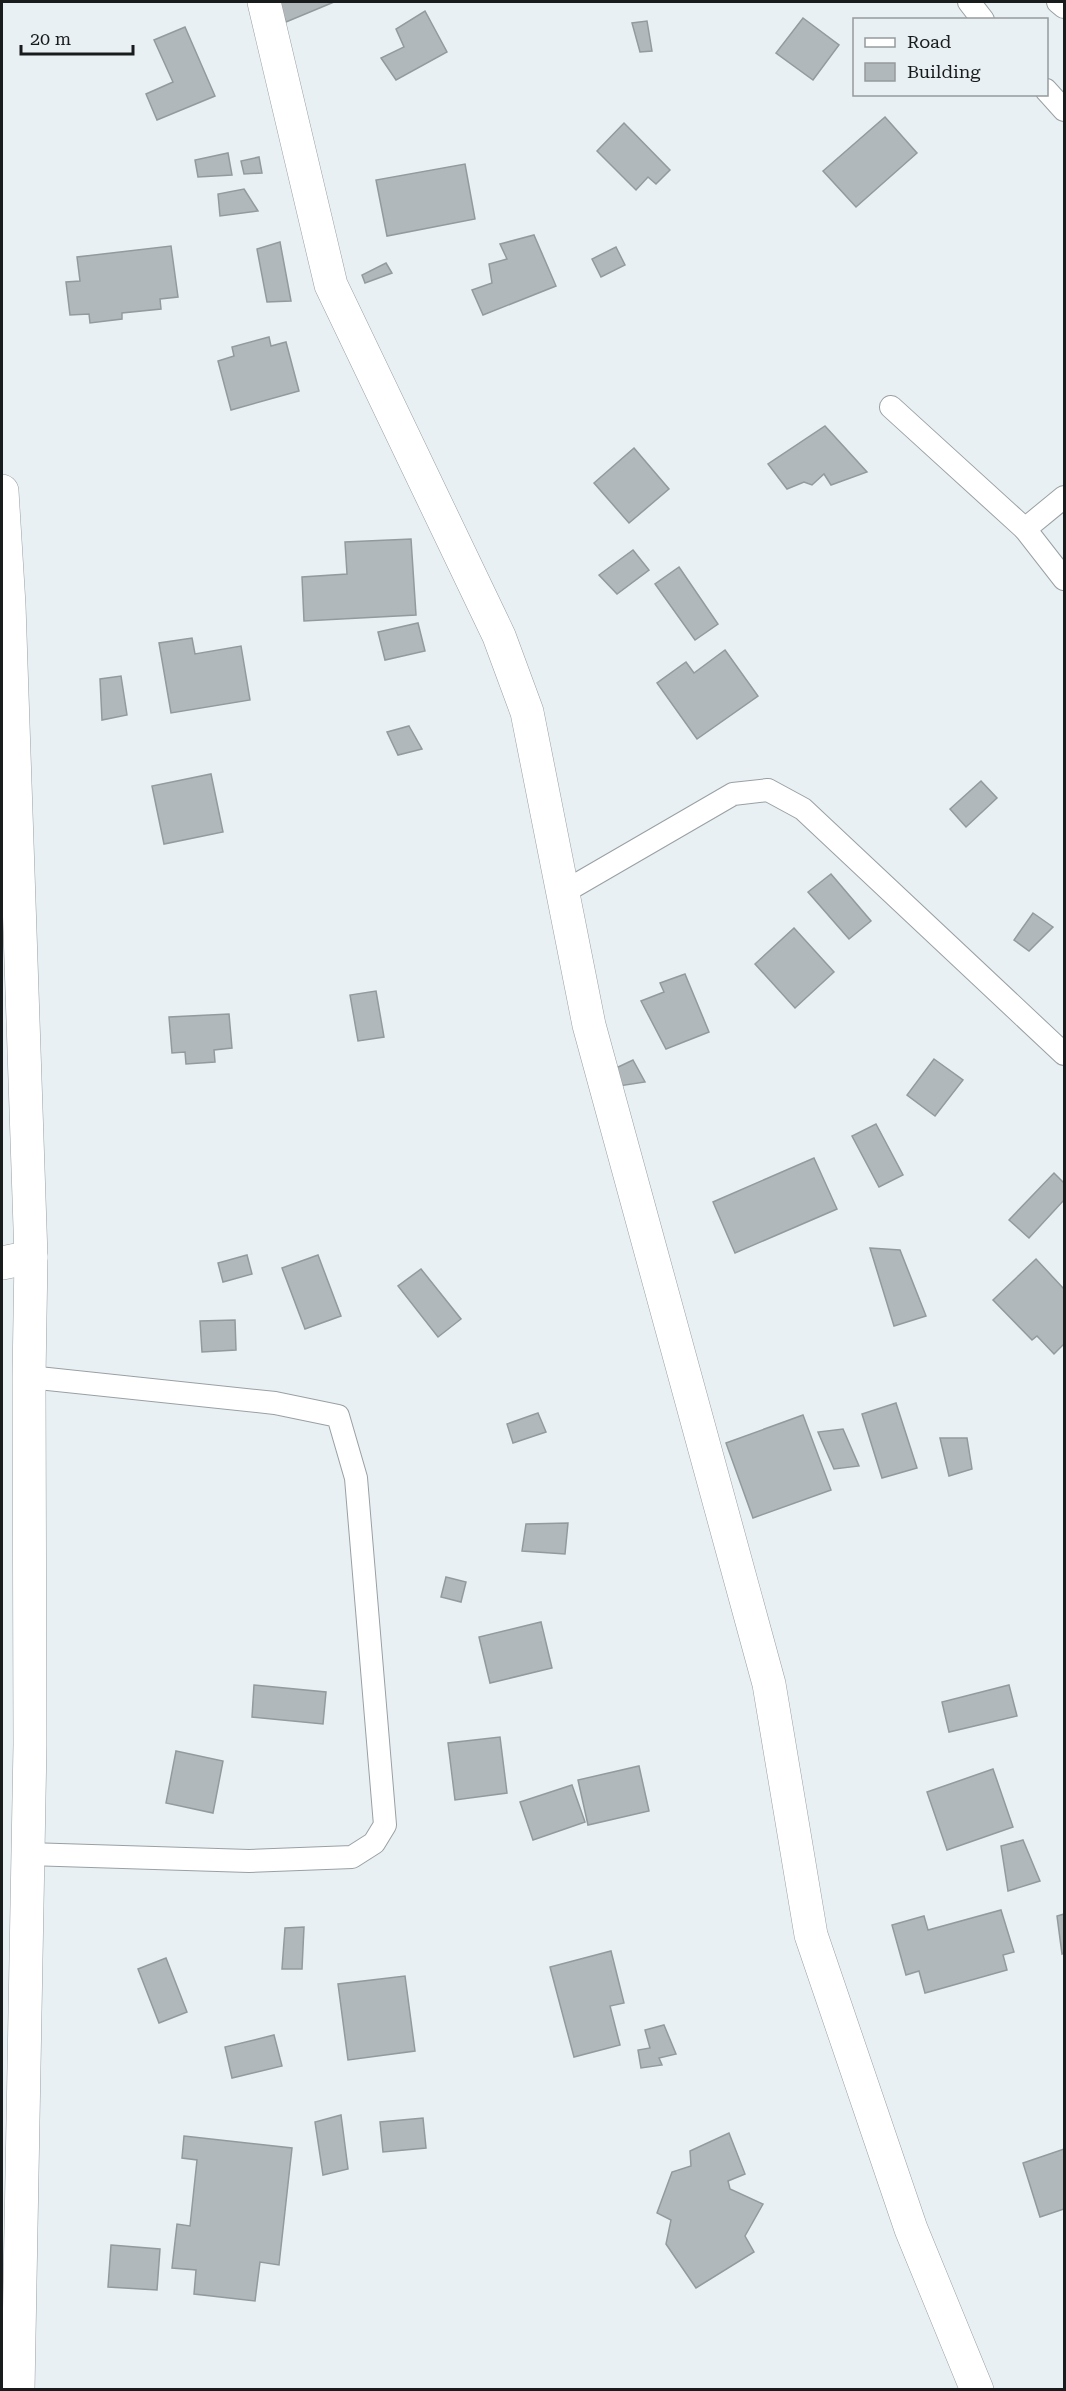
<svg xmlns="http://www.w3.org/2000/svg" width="1066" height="2391" viewBox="0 0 1066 2391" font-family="'Roboto Serif',serif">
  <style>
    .building { fill: #b1b8bb; stroke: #939a9d; stroke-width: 1.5 }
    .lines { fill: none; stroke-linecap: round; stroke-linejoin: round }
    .service-casing { stroke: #99a0a3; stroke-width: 24 }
    .minor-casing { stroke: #99a0a3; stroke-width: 34 }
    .service { stroke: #fff; stroke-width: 22 }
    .minor { stroke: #fff; stroke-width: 33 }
  </style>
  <rect width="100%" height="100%" fill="#e8f0f3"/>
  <g class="building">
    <polygon points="278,2 334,2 286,22"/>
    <polygon points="425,11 447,52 396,80 381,58 404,47 396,29"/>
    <polygon points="803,18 839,45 813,80 776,53"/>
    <polygon points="647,21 652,51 640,52 632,23"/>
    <polygon points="185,27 215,96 157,120 146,94 173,82 154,40"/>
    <polygon points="885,117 917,153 856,207 823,171"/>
    <polygon points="624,123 670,170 656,184 648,177 636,190 597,151"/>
    <polygon points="228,153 232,175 198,177 195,160"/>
    <polygon points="259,157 262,173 244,174 241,161"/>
    <polygon points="465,164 475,219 387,236 376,180"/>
    <polygon points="244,189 258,211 220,216 218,194"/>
    <polygon points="534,235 556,286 483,315 472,290 492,283 489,264 507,259 500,244"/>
    <polygon points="280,242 291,301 267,302 257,249"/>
    <polygon points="171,246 178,297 160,299 161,309 122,313 122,319 90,323 89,314 70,315 66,282 80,281 77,257"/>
    <polygon points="616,247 625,265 601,277 592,259"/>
    <polygon points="386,263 392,273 365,283 362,275"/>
    <polygon points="269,337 271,346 286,342 299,391 231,410 218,361 234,356 232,347"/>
    <polygon points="825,426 867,472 831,485 824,474 812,485 804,482 787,489 768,464"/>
    <polygon points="634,448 669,489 629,523 594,483"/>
    <polygon points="411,539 416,615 304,621 302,577 347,574 345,542"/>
    <polygon points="633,550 649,570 617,594 599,575"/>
    <polygon points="679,567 718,624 695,640 655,584"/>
    <polygon points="418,623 425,651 385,660 378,632"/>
    <polygon points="192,638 195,654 241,646 250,700 171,713 159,643"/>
    <polygon points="725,650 758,696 697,739 657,683 686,662 694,673"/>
    <polygon points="121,676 127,715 102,720 100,679"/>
    <polygon points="409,726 422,749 398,755 387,732"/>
    <polygon points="211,774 223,832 164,844 152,786"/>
    <polygon points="981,781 997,798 966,827 950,809"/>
    <polygon points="831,874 871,921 849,939 808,892"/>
    <polygon points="1033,913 1053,927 1029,951 1014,940"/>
    <polygon points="794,928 834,972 795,1008 755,964"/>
    <polygon points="685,974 709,1032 666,1049 641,1001 664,992 660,983"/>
    <polygon points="376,991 384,1037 358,1041 350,995"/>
    <polygon points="229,1014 232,1048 214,1050 215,1062 186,1064 185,1052 172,1053 169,1017"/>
    <polygon points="934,1059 963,1080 935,1116 907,1095"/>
    <polygon points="633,1060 645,1082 619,1086 616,1068"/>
    <polygon points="876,1124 903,1175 879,1187 852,1136"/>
    <polygon points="814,1158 837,1209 735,1253 713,1202"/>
    <polygon points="1054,1173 1064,1183 1064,1200 1029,1238 1009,1220"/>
    <polygon points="870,1248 900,1250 926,1316 894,1326"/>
    <polygon points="247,1255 252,1274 223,1282 218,1263"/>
    <polygon points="318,1255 341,1316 305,1329 282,1268"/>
    <polygon points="1036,1259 1064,1289 1064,1344 1054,1354 1037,1336 1032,1340 993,1300"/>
    <polygon points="421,1269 461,1319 438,1337 398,1286"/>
    <polygon points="235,1320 236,1350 202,1352 200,1321"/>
    <polygon points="896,1403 917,1468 882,1478 862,1414"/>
    <polygon points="538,1413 546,1432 513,1443 507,1424"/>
    <polygon points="803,1415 831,1490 753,1518 726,1443"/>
    <polygon points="843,1429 859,1466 834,1469 818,1432"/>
    <polygon points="940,1438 967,1438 972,1469 949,1476"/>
    <polygon points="568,1523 565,1554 522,1551 526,1524"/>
    <polygon points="446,1577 466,1582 461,1602 441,1597"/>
    <polygon points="541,1622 552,1668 490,1683 479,1637"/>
    <polygon points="254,1685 326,1692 323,1724 252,1717"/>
    <polygon points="1009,1685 1017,1716 949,1732 942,1702"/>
    <polygon points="500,1737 507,1793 455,1800 448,1743"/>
    <polygon points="176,1751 223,1761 213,1813 166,1803"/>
    <polygon points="639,1766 649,1811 588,1825 578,1780"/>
    <polygon points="993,1769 1013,1827 947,1850 927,1792"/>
    <polygon points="572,1785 585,1822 533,1840 520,1802"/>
    <polygon points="1023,1840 1040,1881 1008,1891 1001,1846"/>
    <polygon points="1001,1910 1014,1952 1003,1955 1007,1970 925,1993 919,1971 906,1975 892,1925 924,1916 928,1930"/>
    <polygon points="1064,1914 1064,1953 1062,1954 1057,1916"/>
    <polygon points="304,1927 302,1969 282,1969 285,1928"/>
    <polygon points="611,1951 624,2003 610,2006 620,2045 574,2057 550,1967"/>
    <polygon points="166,1958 187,2012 159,2023 138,1969"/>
    <polygon points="405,1976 415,2051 348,2060 338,1984"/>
    <polygon points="664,2025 676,2054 659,2058 662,2065 641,2068 638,2050 650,2048 645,2030"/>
    <polygon points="274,2035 282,2066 232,2078 225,2047"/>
    <polygon points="341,2115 348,2169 323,2175 315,2122"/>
    <polygon points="423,2118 426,2148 383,2152 380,2122"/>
    <polygon points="729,2133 745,2174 728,2181 730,2189 763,2204 745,2236 754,2252 696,2288 666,2244 671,2220 657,2213 672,2172 691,2166 690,2151"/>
    <polygon points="184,2136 292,2148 279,2265 260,2262 255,2301 194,2294 196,2270 172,2268 177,2224 190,2226 197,2160 182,2158"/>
    <polygon points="1064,2149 1064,2209 1040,2217 1023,2163"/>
    <polygon points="111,2245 160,2249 157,2290 108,2287"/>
  </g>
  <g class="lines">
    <defs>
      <g id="service">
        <polyline points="969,2 983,20"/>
        <polyline points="1058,2 1064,7"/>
        <polyline points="1046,90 1064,110"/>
        <polyline points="891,407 1025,529"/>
        <polyline points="1064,497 1025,529 1064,579"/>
        <polyline points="564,892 733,794 768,790 803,809 1064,1054"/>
        <polyline points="28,1854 249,1861 352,1857 374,1843 385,1825 356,1478 338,1416 275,1403 29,1377"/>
      </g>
      <g id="minor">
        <polyline points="264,2 331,285 499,636 527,712 589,1025 769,1684 811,1935 911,2229 977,2390"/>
        <polyline points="2,491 9,605 31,1257 29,1377 30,1744 18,2390"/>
        <polyline points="2,1263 31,1257"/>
      </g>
    </defs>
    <use href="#service" class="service-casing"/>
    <use href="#minor" class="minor-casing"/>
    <use href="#service" class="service"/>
    <use href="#minor" class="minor"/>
  </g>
  <rect width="1066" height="2391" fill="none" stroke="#191c1d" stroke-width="6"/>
  <rect x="853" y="18" width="195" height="78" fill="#e8f0f3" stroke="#959b9d" stroke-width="1.5"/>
  <rect x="865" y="38" width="30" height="9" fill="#ffffff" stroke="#959b9d" stroke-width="1.5"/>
  <text x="907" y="48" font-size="18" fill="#191c1d">Road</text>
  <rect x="865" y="63" width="30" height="18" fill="#b1b8bb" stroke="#959b9d" stroke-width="1.5"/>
  <text x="907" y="78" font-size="18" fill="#191c1d">Building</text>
  <path d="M21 45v9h112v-9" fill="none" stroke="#191c1d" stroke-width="3"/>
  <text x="30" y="45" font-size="18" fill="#191c1d" stroke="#e8f0f3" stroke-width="4.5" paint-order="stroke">20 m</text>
</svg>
